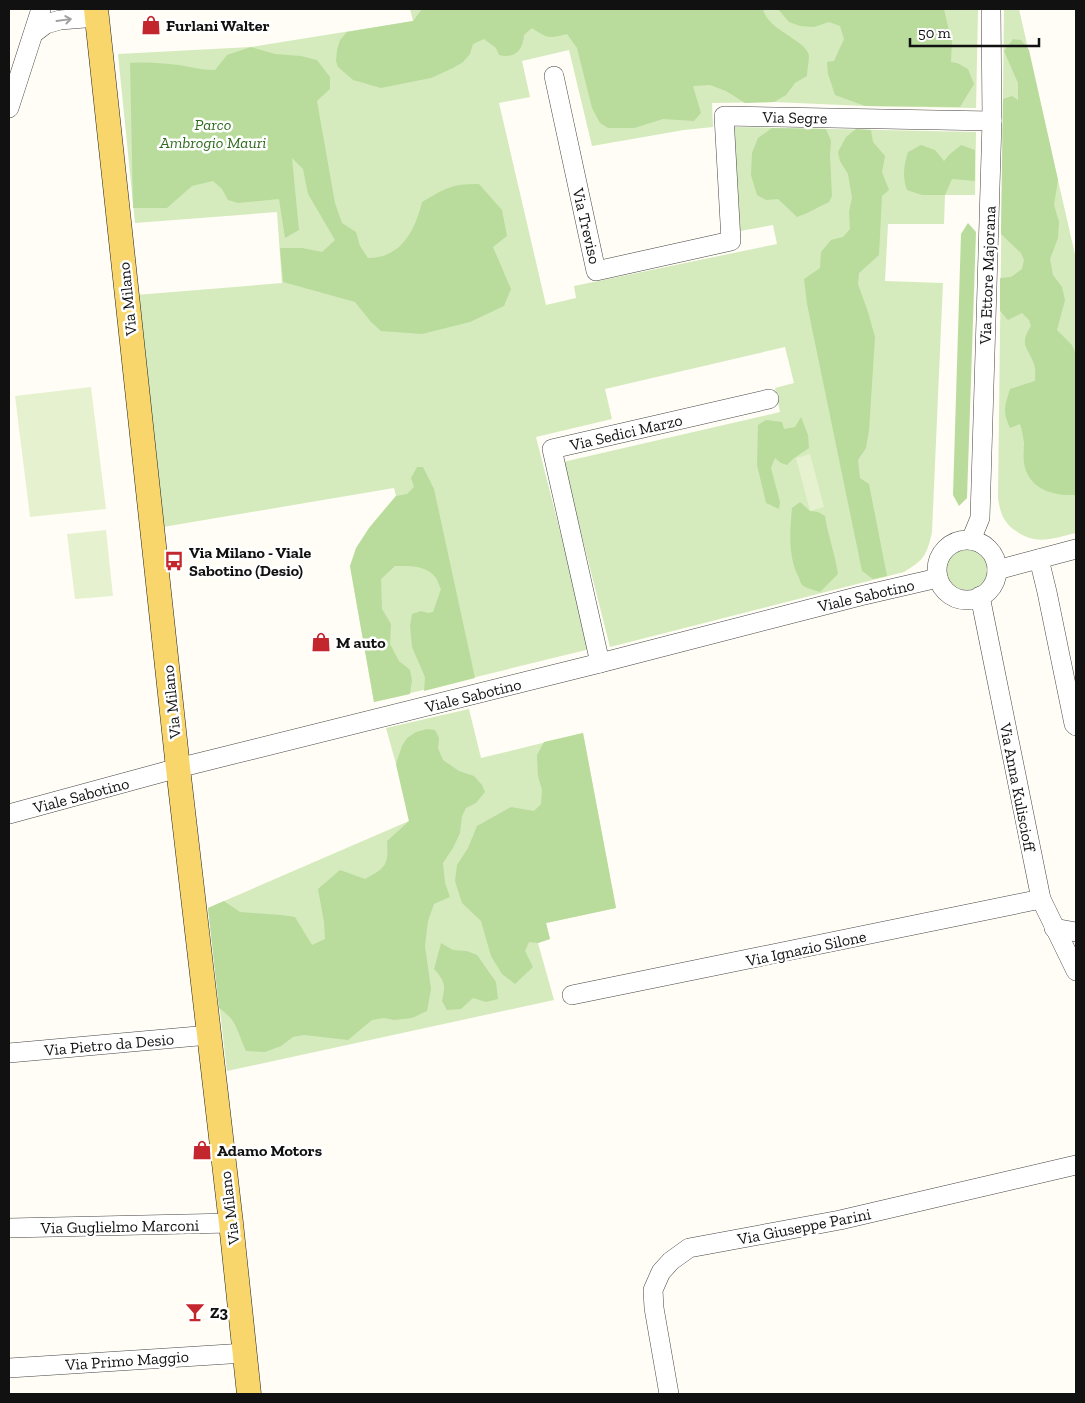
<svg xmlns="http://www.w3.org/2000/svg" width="1085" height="1403" viewBox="0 0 1085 1403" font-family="'Zilla Slab',serif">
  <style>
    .green { fill: #d5ebbd }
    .forest { fill: #b9dc9c }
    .pitch { fill: #e6f2cf }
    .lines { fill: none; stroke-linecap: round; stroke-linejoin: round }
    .minor-casing { stroke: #444; stroke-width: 20 }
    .major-casing { stroke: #222; stroke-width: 25 }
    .minor { stroke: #fff; stroke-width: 19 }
    .major { stroke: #f9d66b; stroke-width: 24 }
    .oneway { stroke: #a0a0a0 }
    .labels { text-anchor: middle; stroke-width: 5; stroke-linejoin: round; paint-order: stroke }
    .poi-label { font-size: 16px; font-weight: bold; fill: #111; stroke: #fff; text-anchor: start }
    .street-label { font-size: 16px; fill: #111; stroke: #fff }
    .park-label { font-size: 16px; font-style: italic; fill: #2f6b1f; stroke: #fff }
  </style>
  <rect width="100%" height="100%" fill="#fffdf5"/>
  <g class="green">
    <path d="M410 9H978L976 108 865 106 774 102 712 103 713 127 684 130 592 146 569 50 522 61 530 97 499 103 546 305 576 298 574 286 777 244 773 225 740 231 734 127 976 132 975 195H945L944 224H888L885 281 943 283 932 532C927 555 924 560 904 572L610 647 563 462 780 412 775 388 794 383 785 347 605 389 612 419 536 437 590 649 374 702 350 566C361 536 376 519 396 496L394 488 163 527 136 295 282 283 277 212 135 223 118 54 251 47 413 21Z"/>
    <path d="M1004 9H1019L1076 259V533C1054 538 1036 546 1016 531 1011 528 1006 523 1003 517 1000 511 999 504 998 498Z"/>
    <circle cx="967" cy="569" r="21"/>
    <polygon points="469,709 481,758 583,733 616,908 546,923 550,939 538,943 554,1000 227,1071 208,908 409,821 396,764 386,728"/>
  </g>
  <g class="forest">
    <path d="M422 9H763C768 31 807 40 809 56 809 62 807 70 807 76L795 83 786 95 774 102 745 103 726 91 710 85 693 86 701 113 694 121 663 119 634 128H608L600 123 592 108 577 48 567 34C548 39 547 38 532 28L524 35C523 50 515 59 499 55L496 48 484 39 473 44 470 54 463 62 453 68 431 78 381 88 353 80 338 67 336 61 337 50 340 40 347 32 413 21Z"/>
    <polygon points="778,9 944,9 950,35 952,40 951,62 957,63 968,69 974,84 960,107 865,106 835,95 828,74 827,62 834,61 844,39 840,26 829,22 814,27 800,26 789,22"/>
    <path d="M1013 39 1021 40 1029 50 1058 180 1054 205 1059 222 1058 238 1050 259 1053 275 1062 287 1065 300 1057 330 1072 345 1076 354 1075 495C1053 496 1028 489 1024 463 1023 457 1024 450 1024 443 1023 437 1022 430 1020 424L1010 428C1002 411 1005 406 1010 389L1035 381C1035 375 1036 369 1034 364 1027 346 1019 345 1031 326L1029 320 1022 313 1008 320 1000 311V278L1011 277 1022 269 1024 260 1021 253 1001 234 1003 99 1012 96 1018 100V83L1004 51Z"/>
    <path d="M251 47 275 54 301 56 317 60 330 77V89L317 101 335 203 342 223 356 232 360 246 368 258C401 258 415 231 422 202 446 188 451 184 479 184L502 210 507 236 493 247 511 289 504 306 470 322 422 334 381 331 371 322 355 302 283 282 280 248H302L322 252 335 240 308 194 303 169 292 158 299 230 285 238 279 199 238 203 228 200 222 189 213 181 192 186 167 208H133L130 63C146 62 162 63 179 65 191 67 202 70 215 70L227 55Z"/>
    <polygon points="772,128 826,129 831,141 830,155 832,196 829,202 805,214 797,217 778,199 766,200 757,195 751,175 752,153 758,138"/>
    <polygon points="856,129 871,130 873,142 885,156 882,172 889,190 882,196 879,255 859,273 858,284 868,312 875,337 869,431 866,448 858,460 860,478 869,484 887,576 873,579 862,571 807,304 804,279 820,268 821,252 831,240 843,237 850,229 849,212 852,198 848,174 840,161 838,152 846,137"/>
    <path d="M921 145 935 150 944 161 949 155 961 145 975 150V181L952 179 945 195H922L907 190C902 176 904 165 908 152Z"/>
    <polygon points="968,223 976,232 967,498 959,506 953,495 961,234"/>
    <path d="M801 417 808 435 809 448C802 453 793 458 787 465L781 463 775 458 771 468 780 502 779 509 766 503 757 465 758 425 766 420 782 422 784 429 795 427Z"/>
    <path d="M417 467H423L434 489 475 678 424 691 425 677 412 647 410 626 412 614 421 611 428 613 433 612 441 589C439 586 438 581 436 578 427 565 409 566 395 566L381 579 382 609 391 624 390 644 399 661 410 670 412 680 410 694 374 702 350 566 356 548 369 528 396 496 407 494 414 487 411 478Z"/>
    <path d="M800 502 810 511 818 512 825 516C828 536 835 554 838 574L820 592C815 590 807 589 802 585 800 582 799 577 797 574 788 553 790 530 792 508Z"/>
    <path d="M427 729 435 730 439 738 438 748 443 760 459 771 474 776 482 785 485 792 476 803 466 808 462 816 460 833 453 848 443 863 445 883 450 897 434 904 428 921 425 946 431 989 427 1011 412 1018 394 1020 384 1018 372 1020 348 1040 304 1035 293 1037 281 1046 265 1052 246 1051C242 1043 240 1035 236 1027 233 1019 226 1013 219 1008L208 908 224 901 240 912 281 915 295 917 312 945 325 939 324 922 318 889 340 870 365 879C385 868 389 866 387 841L409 821 396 764 402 746 407 738 416 732Z"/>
    <polygon points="583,733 616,908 546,923 550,939 538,943 529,942 525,951 533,967 515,984 502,974 491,956 481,921 462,903 455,881 457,865 468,848 477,826 511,807 534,811 541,804 542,790 538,776 537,755 544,742"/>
    <path d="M441 943 453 950 467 951 477 955 496 982 498 999 486 1002 473 998 461 1009 447 1010 442 1001C446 986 445 981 434 969Z"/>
  </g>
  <g class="pitch">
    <polygon points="91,387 106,509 30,517 15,396"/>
    <polygon points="810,454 824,507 810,511 796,458"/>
    <polygon points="106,530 113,596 75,599 67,534"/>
  </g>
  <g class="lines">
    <defs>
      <g id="minor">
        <polyline points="34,33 46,24 60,20 97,17"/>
        <polyline points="554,76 596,271 731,241 724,116 992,121"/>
        <polyline points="9,108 41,9"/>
        <polyline points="971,540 980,518 992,121 991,9"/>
        <circle cx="967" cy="570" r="30"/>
        <polyline points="1039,559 1047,592 1074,724 1076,726"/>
        <polyline points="997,570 1076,549"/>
        <polyline points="980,596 1041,899 1076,971"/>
        <polyline points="600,663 552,449 769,399"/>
        <polyline points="9,814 178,768 600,663 860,596 938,578"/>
        <polyline points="1054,928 1076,932"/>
        <polyline points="572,995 1041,899"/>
        <polyline points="9,1053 209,1035"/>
        <polyline points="9,1228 231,1223"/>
        <polyline points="9,1368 245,1353"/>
        <polyline points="669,1394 654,1308 653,1290 661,1272 671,1261 689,1248 840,1220 1076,1165"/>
      </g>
      <polyline id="major" points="96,9 178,768 231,1223 249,1394"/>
    </defs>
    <use href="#minor" class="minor-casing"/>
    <use href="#major" class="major-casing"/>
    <use href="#minor" class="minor"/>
    <use href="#major" class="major"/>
  </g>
  <defs><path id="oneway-shaft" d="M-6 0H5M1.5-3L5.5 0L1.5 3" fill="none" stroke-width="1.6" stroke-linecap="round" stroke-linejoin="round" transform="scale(1.25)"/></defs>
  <use class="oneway" href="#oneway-shaft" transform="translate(64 20) rotate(-8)"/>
  <defs>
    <symbol id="shop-bare" viewBox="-9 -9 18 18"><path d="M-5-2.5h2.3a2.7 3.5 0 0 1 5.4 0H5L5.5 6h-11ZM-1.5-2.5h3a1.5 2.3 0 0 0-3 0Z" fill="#c4262e" stroke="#fff" stroke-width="2.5" paint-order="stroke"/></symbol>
    <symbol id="bus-bare" viewBox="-9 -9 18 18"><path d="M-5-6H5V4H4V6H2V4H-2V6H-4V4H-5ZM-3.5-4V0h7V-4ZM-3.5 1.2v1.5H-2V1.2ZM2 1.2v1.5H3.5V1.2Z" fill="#c4262e" stroke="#fff" stroke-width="2.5" paint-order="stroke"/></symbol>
    <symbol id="bar-bare" viewBox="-9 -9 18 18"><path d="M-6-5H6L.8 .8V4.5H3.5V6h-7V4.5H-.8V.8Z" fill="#c4262e" stroke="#fff" stroke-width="2.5" paint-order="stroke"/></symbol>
  </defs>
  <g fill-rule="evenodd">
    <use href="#shop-bare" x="137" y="11" width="28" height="28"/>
    <use href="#bus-bare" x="160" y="547" width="28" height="28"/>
    <use href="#shop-bare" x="307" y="628" width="28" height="28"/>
    <use href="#shop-bare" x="188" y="1136" width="28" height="28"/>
    <use href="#bar-bare" x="181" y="1298" width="28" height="28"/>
  </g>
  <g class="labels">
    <g class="poi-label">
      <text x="166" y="31">Furlani Walter</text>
      <text x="189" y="558">Via Milano - Viale<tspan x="189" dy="18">Sabotino (Desio)</tspan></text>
      <text x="336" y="648">M auto</text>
      <text x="217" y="1156">Adamo Motors</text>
      <text x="210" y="1318">Z3</text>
    </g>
    <g class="street-label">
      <text transform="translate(795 117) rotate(1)" y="6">Via Segre</text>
      <text transform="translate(587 226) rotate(77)" y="6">Via Treviso</text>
      <text transform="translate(987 275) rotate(-88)" y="6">Via Ettore Majorana</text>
      <text transform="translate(127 299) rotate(-96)" y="6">Via Milano</text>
      <text transform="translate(626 432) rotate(-13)" y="6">Via Sedici Marzo</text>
      <text transform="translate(866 595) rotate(-13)" y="6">Viale Sabotino</text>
      <text transform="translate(473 695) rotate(-14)" y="6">Viale Sabotino</text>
      <text transform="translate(171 702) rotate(-96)" y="6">Via Milano</text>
      <text transform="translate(1018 787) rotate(79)" y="6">Via Anna Kuliscioff</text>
      <text transform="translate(81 795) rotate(-15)" y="6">Viale Sabotino</text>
      <text transform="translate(806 948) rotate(-12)" y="6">Via Ignazio Silone</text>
      <text transform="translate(109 1044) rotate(-5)" y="6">Via Pietro da Desio</text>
      <text transform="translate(229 1208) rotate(-97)" y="6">Via Milano</text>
      <text transform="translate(120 1226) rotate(-1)" y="6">Via Guglielmo Marconi</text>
      <text transform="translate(804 1226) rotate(-11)" y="6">Via Giuseppe Parini</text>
      <text transform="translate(127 1360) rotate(-4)" y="6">Via Primo Maggio</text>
    </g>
    <g class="park-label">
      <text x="213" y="130">Parco<tspan x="213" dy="18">Ambrogio Mauri</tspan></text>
    </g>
  </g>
  <rect width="1085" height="1403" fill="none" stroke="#111111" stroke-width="20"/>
  <path d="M910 38v8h129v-8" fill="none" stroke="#111111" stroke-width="2.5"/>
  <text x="918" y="38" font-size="15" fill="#111111" stroke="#ffffff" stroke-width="4" paint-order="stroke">50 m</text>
</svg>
